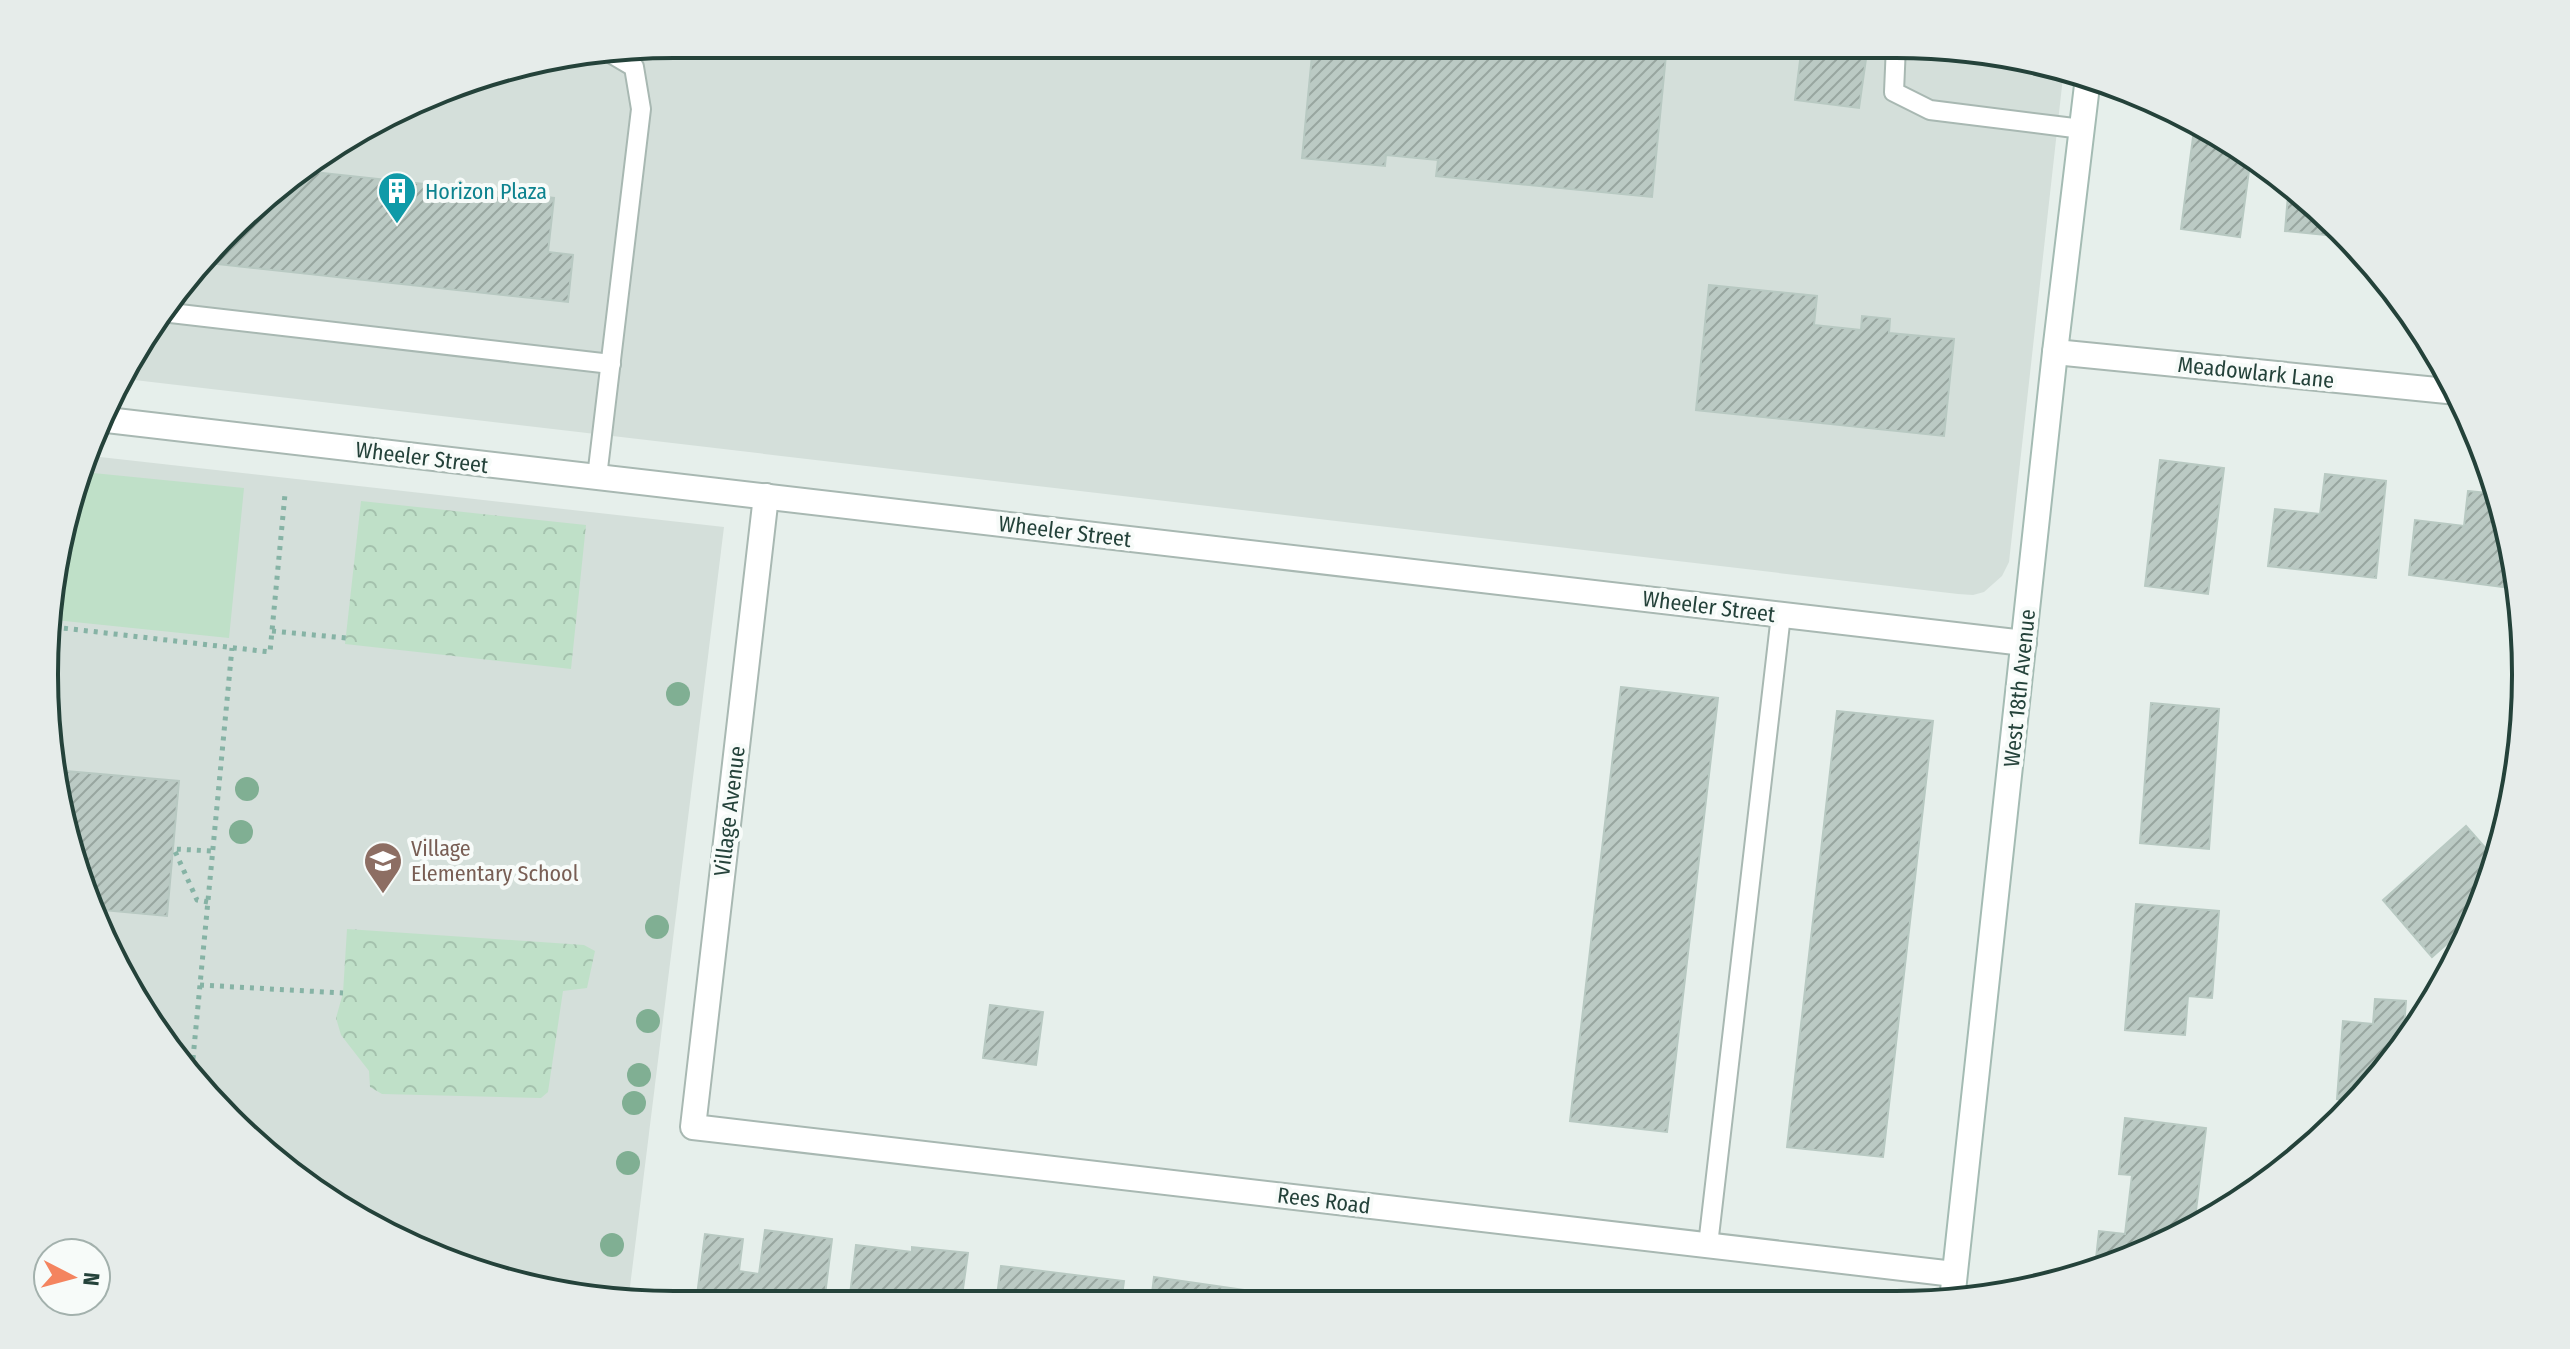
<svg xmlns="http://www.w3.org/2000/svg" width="2570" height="1349" viewBox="0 0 2570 1349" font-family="'Fira Sans Condensed',sans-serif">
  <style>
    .built { fill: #d4dfda }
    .green { fill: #bfe0c8 }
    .park { fill: url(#park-crowns) }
    .building { fill: url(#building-hatch); stroke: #b8c9c2; stroke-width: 2 }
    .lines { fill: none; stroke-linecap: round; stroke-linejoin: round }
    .lane-casing { stroke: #a8b8b2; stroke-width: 22 }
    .street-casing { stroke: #a8b8b2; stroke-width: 28 }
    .secondary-casing { stroke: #a4bbb3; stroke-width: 28 }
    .path { stroke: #86b3a5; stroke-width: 5; stroke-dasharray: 4 6; stroke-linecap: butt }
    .lane { stroke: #fff; stroke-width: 18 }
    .street { stroke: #fff; stroke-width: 24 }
    .secondary { stroke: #fff; stroke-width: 24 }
    .tree { fill: #80af93 }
    .labels { text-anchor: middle; stroke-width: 8; stroke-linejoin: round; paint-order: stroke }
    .culture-label { font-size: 22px; fill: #0d838f; stroke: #f7fbf9; text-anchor: start }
    .street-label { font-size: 22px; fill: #24423a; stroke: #f7fbf9 }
    .education-label { font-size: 22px; fill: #785e54; stroke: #f7fbf9; text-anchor: start }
    .rim { fill: none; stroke: #24423a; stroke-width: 4 }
  </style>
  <defs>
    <pattern id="park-crowns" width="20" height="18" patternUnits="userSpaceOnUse" patternTransform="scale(2)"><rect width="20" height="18" fill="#bfe0c8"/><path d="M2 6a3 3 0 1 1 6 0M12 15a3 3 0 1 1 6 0" fill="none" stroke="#a4c1ad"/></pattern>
    <pattern id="building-hatch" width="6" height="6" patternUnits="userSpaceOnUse" patternTransform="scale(2)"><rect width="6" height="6" fill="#bbcac4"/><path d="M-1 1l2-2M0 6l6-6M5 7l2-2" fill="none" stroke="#98a6a0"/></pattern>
  </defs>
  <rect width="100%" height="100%" fill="#e6efeb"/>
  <g class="built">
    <polygon points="674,44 1936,45 2064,68 2009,562 2002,576 1984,592 1973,595 1958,594 126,379 150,325 290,175 471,78"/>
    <polygon points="91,456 724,527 628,1303 512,1284 395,1240 228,1120 109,953 65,837 45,716 65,512"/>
  </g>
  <polygon class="green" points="83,472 244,488 229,638 55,620 65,512"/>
  <g class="park">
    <polygon points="361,501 586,525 571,669 345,644"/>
    <polygon points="347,929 584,945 595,951 587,988 563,991 548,1092 541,1098 382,1094 370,1087 369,1071 341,1035 336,1018 343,993"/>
  </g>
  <g class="building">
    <polygon points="1313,45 1667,45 1652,197 1436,176 1438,160 1386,155 1385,166 1302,158"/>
    <polygon points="1802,45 1868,45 1859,108 1795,100"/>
    <polygon points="2195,122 2251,156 2240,237 2181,229"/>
    <polygon points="305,167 304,171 554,198 548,252 573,255 568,302 208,263 290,175"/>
    <polygon points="2289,183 2346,237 2285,231"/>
    <polygon points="1709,285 1817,296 1814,325 1861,330 1862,316 1890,319 1889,333 1954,339 1944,436 1696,410"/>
    <polygon points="2160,460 2224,468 2208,594 2145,586"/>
    <polygon points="2325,474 2386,481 2376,578 2268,566 2275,509 2320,514"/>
    <polygon points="2468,491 2498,494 2519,589 2409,575 2415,520 2464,526"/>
    <polygon points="1621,687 1718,698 1667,1132 1570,1121"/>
    <polygon points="2151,703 2219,709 2209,849 2140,843"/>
    <polygon points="1837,711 1933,721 1883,1157 1787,1147"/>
    <polygon points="54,770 179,781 167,916 93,909 65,837"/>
    <polygon points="2466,826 2496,860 2474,920 2432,957 2383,900"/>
    <polygon points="2136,904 2219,911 2212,998 2188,996 2185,1035 2125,1030"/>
    <polygon points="2375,999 2406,1001 2403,1040 2369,1091 2357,1101 2337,1099 2343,1021 2373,1024"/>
    <polygon points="990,1005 1043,1012 1036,1065 983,1058"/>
    <polygon points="2125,1118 2206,1128 2194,1227 2136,1257 2095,1268 2099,1231 2125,1234 2132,1175 2119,1174"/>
    <polygon points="765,1230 832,1239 824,1303 696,1303 705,1234 743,1239 739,1271 759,1274"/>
    <polygon points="856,1245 912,1252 912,1247 968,1253 961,1303 849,1303"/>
    <polygon points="1001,1266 1124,1281 1121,1302 996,1303"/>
    <polygon points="1154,1277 1278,1295 1277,1302 1151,1302"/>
  </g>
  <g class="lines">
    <defs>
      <g id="lane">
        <polyline points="1896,45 1894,92 1930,110 2082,129"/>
        <polyline points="162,312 611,364"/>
        <polyline points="597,477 641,109 634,67 612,54"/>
        <polyline points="1708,1245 1781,615"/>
      </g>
      <g id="street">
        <polyline points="2055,352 2457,392"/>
        <polyline points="107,420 2024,643"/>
        <polyline points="766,496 693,1127 1954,1274"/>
      </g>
      <polyline id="secondary" points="1952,1300 2055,352 2088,77"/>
    </defs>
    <use href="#lane" class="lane-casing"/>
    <use href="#street" class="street-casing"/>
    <use href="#secondary" class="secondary-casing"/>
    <g class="path">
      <polyline points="54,627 270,652 285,494"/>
      <polyline points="272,631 346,638"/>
      <polyline points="208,902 197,900 174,849 213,851"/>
      <polyline points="200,985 343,993"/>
      <polyline points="192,1069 232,648"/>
    </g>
    <use href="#lane" class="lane"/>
    <use href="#street" class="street"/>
    <use href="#secondary" class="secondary"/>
  </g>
  <g class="tree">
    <circle cx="678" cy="694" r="12"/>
    <circle cx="247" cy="789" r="12"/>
    <circle cx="241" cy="832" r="12"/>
    <circle cx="657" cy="927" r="12"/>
    <circle cx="648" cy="1021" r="12"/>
    <circle cx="639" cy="1075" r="12"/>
    <circle cx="634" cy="1103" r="12"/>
    <circle cx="628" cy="1163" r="12"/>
    <circle cx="612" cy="1245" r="12"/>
  </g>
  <defs>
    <symbol id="building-pin" viewBox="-11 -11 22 30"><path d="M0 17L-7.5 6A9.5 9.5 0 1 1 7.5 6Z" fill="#0f9aa8" stroke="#f7fbf9"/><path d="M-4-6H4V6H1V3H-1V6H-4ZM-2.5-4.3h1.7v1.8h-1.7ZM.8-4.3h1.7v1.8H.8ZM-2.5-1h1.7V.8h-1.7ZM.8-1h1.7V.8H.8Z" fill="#fff"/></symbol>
    <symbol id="school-pin" viewBox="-11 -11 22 30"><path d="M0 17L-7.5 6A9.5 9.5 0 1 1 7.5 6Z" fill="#8d6e63" stroke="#f7fbf9"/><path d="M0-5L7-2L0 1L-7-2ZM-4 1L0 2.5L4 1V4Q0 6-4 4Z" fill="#fff"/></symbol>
  </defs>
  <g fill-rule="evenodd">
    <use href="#building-pin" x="375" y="169" width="44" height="60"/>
    <use href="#school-pin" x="361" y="839" width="44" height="60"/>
  </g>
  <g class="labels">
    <g class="culture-label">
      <text x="425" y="199">Horizon Plaza</text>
    </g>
    <g class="street-label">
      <text transform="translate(2256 372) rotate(6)" y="8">Meadowlark Lane</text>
      <text transform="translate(422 457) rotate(7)" y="8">Wheeler Street</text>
      <text transform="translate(1065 531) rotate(7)" y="8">Wheeler Street</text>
      <text transform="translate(1709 606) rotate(7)" y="8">Wheeler Street</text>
      <text transform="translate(2019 688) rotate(-84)" y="8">West 18th Avenue</text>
      <text transform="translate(729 811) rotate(-83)" y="8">Village Avenue</text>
      <text transform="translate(1324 1200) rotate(7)" y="8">Rees Road</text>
    </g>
    <g class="education-label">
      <text x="411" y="856">Village<tspan x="411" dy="25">Elementary School</tspan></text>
    </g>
  </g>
  <path d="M0 0H2570V1349H0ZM674 58H1896A616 616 0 0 1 2512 674V675A616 616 0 0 1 1896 1291H674A616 616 0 0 1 58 675V674A616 616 0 0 1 674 58Z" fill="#e6ecea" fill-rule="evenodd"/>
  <path class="rim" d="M674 58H1896A616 616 0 0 1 2512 674V675A616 616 0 0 1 1896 1291H674A616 616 0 0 1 58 675V674A616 616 0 0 1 674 58Z"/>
  <g transform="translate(72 1277) rotate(96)"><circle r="38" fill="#f7fbf9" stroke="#a3b1ad" stroke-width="2"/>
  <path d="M0-6L14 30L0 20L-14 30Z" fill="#f4845f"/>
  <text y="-12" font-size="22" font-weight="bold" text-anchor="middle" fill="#24423a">N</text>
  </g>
</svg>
